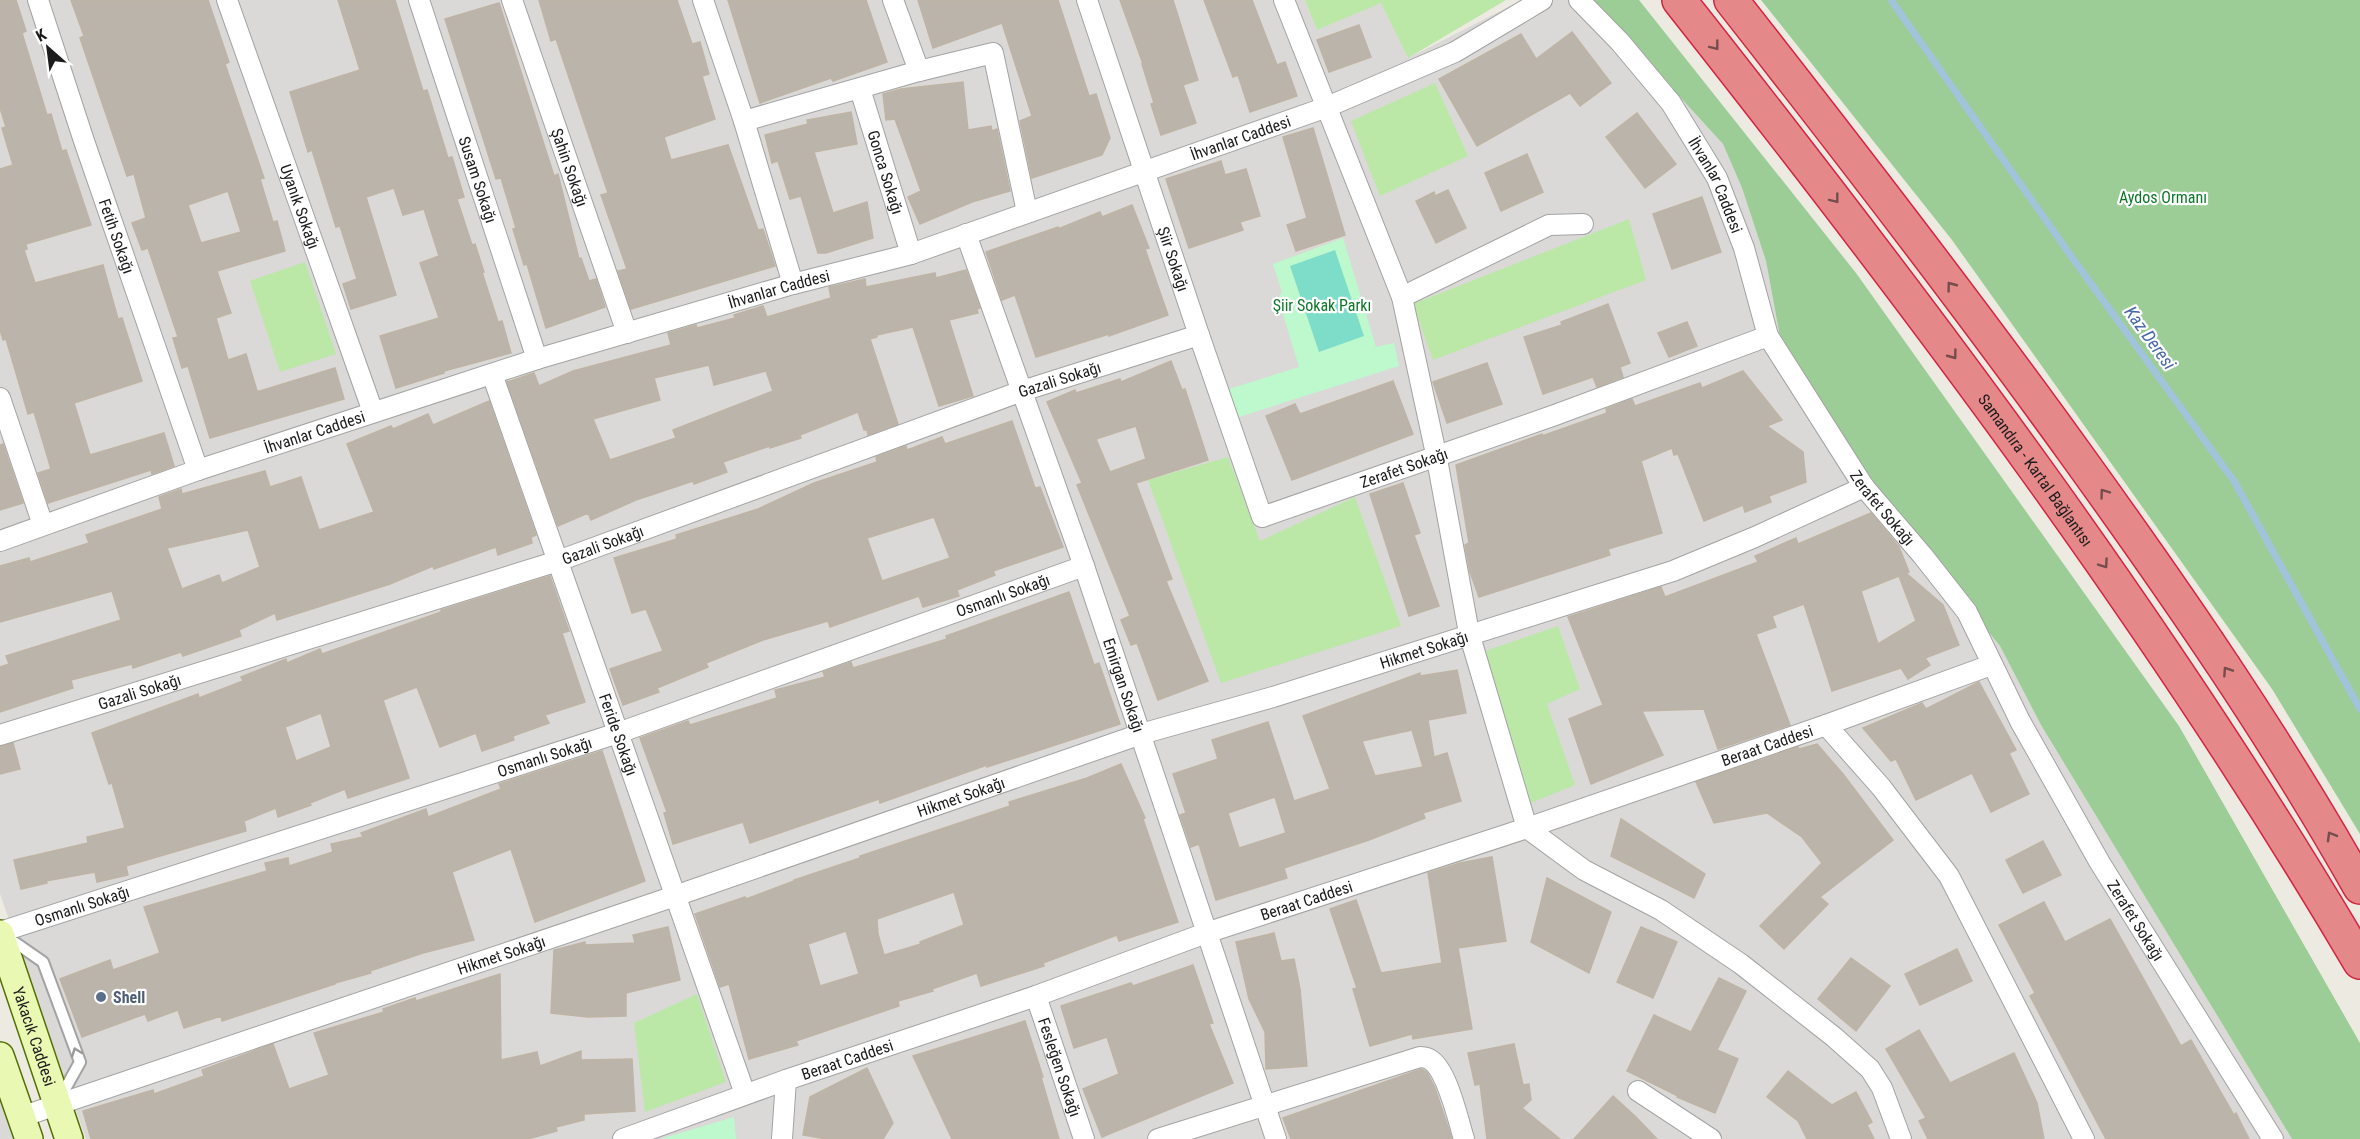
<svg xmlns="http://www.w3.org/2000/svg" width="2360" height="1139" viewBox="0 0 2360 1139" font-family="'Roboto Condensed',sans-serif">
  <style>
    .residential { fill: #dad9d8 }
    .grass { fill: #bbe8a6 }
    .forest { fill: #9ccd96 }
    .park { fill: #bdf9cc }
    .pitch { fill: #7eddc9 }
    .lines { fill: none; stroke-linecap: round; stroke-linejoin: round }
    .stream { stroke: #a1c4db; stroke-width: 7 }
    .building { fill: #bab4ab; stroke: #bfb4a4; stroke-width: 1.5; fill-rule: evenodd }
    .service-casing { stroke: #a3a3a3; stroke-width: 14 }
    .minor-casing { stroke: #a3a3a3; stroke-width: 22 }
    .secondary-casing { stroke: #527005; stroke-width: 30 }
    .motorway-casing { stroke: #d52442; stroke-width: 36 }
    .service { stroke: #fff; stroke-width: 10 }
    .minor { stroke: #fff; stroke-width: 20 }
    .secondary { stroke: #e9f9b3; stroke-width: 27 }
    .motorway { stroke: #e58889; stroke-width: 33 }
    .oneway { stroke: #764d4d }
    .oneway2 { stroke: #999 }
    .service-dot { fill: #5c6f8a; stroke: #fff; stroke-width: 2 }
    .labels { text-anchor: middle; stroke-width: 4.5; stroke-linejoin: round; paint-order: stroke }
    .street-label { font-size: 16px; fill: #1c1c1c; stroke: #fff }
    .park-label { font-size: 16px; fill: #0c7827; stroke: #fff }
    .service-label { font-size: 16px; font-weight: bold; fill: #4e5e75; stroke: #fff; text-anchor: start }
    .water-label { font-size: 18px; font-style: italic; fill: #4969aa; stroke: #fff }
  </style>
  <rect width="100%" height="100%" fill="#edebe1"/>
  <g class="residential">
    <polygon points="0,0 1305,0 1317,30 1381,2 1408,58 1522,0 1591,0 1723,144 1742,188 1766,261 1780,337 1904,529 2000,646 2041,725 2292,1139 86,1139 0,894"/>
    <polygon points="0,1090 17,1139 0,1139"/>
  </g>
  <g class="grass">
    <polygon points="1305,0 1506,0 1408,58 1381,3 1317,30"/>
    <polygon points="1435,83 1468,156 1380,196 1351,121"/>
    <polygon points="1629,219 1646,280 1433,360 1413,304"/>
    <polygon points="305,262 336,354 280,372 250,281"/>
    <polygon points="1228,457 1260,541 1355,497 1401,626 1221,683 1148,480"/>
    <polygon points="1558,626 1580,689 1547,704 1575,785 1531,803 1485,651"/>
    <polygon points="697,994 726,1082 645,1112 634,1023"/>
  </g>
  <g class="forest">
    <polygon points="1591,0 1639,0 1856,273 2179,726 2360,1043 2360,1139 2292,1139 2041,725 2000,646 1904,529 1780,337 1766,261 1742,188 1723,144"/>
    <polygon points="1761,0 2360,0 2360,834 2272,689 1952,240"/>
  </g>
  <g class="park">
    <polygon points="1343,238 1376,347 1394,343 1399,366 1239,417 1229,389 1299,367 1278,298 1282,292 1273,264"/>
    <polygon points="734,1117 736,1139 660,1139"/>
  </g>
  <polygon class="pitch" points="1335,250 1364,336 1319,352 1290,266"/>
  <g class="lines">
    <polyline class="stream" points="1891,0 2071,256 2234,481 2360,709"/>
  </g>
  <g class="building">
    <polygon points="0,0 16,0 26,31 22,33 47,115 51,114 62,151 66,150 91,225 26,244 27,249 24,250 35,283 103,265 118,319 122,318 142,381 74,403 90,455 164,433 174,466 152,474 151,470 48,503 38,473 51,469 34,412 28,414 6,339 3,340 0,330 0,169 13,165 2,128 6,127 0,108"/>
    <path d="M71 0H208L229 62 225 64 264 178 260 179 273 222 277 221 285 251 217 271 231 313 216 318 228 360 246 354 257 391H260L335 368 344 399 210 438 188 366 182 368 173 338 178 337 148 248 142 250 132 223 146 218 134 174 127 176 80 38 84 36ZM228 191 241 232 201 243 188 205Z"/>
    <polygon points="338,0 395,0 423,91 427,90 448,158 452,157 464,197 457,199 472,245 475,244 484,272 482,272 498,322 502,321 511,353 444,371 444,373 396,388 380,336 439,318 420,263 439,256 424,209 403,215 394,188 366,197 396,295 351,309 343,284 357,279 340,226 336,227 312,150 308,152 290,92 360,70"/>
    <polygon points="539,0 677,0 692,44 700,42 709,74 702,76 715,119 664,137 671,160 728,145 758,230 763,229 775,266 631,309 618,271 627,269 601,195 608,193 556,39 551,41"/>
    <polygon points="728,0 866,0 887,62 833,81 831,78 760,103"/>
    <polygon points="918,0 1058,0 1089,96 1096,94 1110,138 1102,155 1032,178 1020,121 1032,116 1002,23 933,48"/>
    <polygon points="1120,0 1173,0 1198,80 1183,85 1196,123 1161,135 1151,104 1154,103 1142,64 1143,64"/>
    <polygon points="1204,0 1252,0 1277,65 1285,62 1297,96 1250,112 1238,75 1233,77"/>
    <polygon points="499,3 554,176 558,174 579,259 581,258 589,281 596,279 605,307 546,328 527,264 524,265 513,229 516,228 501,178 496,179 445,19"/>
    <polygon points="1359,25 1371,57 1329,72 1317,40"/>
    <polygon points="1572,32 1611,83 1580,106 1570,93 1477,146 1439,79 1521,34 1536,59"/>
    <polygon points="963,82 968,130 991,126 992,131 997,129 1010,191 972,202 920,224 908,197 921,191 895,119 886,120 883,94 901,89"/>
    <polygon points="851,112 857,144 814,152 833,213 867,202 873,238 826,253 818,253 801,196 790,199 778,161 772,163 765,135 808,124 807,120"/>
    <polygon points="1637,113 1676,164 1645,188 1606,137"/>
    <polygon points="1313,128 1345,235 1296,251 1287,225 1307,218 1283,137"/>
    <polygon points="1527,154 1543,192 1501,211 1485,173"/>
    <polygon points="1221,161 1225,175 1246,169 1260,216 1240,222 1243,230 1189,248 1166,179"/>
    <polygon points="1448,190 1466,228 1436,243 1416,201 1434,192 1435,196"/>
    <polygon points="1702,197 1721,252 1672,269 1653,214"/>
    <polygon points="1132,205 1149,248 1145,249 1168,315 1109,336 1109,334 1036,357 1015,295 1002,300 986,252 1058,227 1058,229 1100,212 1102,217"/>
    <path d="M966 270 980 308 977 309 978 313 949 320 973 396 939 406 913 327 877 335V337L870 339 898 424 868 435 867 430H864L858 412 800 435 801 438 770 448V446L723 462 727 472 694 484 693 481 636 500 591 520 588 513 558 526 507 382 534 373 539 386 573 371 671 345 668 333 696 325 697 328 735 318 734 315 763 306 767 317 831 298 829 287 839 285 865 279 866 287 935 273 936 278ZM709 365 714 385 766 371 773 391 673 430 676 438 610 460 593 419 660 400 654 378Z"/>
    <polygon points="1608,304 1630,363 1620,367 1623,377 1597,387 1593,377 1543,394 1524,337 1562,325 1561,322"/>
    <polygon points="1687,322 1697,346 1669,357 1658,333"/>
    <path d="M1171 361 1182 390 1185 389 1208 460 1136 483 1172 579 1166 581 1208 681 1158 700 1137 643 1131 645 1121 620 1130 616 1077 485 1082 483 1047 402 1075 390 1076 393 1120 379 1121 382ZM1136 426 1146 459 1110 472 1096 439Z"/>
    <polygon points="1487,363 1502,404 1447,423 1433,382"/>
    <polygon points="1743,371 1782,420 1767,426 1803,452 1806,482 1769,496 1771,502 1745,512 1743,505 1704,521 1678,454 1674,455 1672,448 1641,461 1662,533 1608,549 1610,555 1479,597 1470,572 1465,545 1469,543 1456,465 1542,434 1542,436 1607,413 1606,409 1632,399 1635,406 1700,383 1702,388"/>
    <polygon points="1393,381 1413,434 1292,480 1266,416 1295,404 1300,414"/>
    <path d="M489 401 536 535 531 537 532 543 498 555 496 547 434 569 433 566 390 584 277 620 275 613 239 630 241 636 183 656 181 652 133 668 132 664 71 680 73 688 0 712V667L9 664 6 656 121 620 112 591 0 622V566L29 558 30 562 89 543 86 535 162 509 159 497 181 489 182 494 265 471 270 487 301 477 319 530 374 512 347 444 391 426 393 429 428 414 433 425ZM248 530 260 567 222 583 219 575 182 589 167 548Z"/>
    <path d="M1012 421 1035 488 1040 487 1063 547 993 571 995 575 957 590 959 596 923 607 919 596 830 627 828 621 763 640 706 663 708 667 657 688 659 692 623 705 610 669 663 651 646 609 632 613 614 558 677 539 676 535 758 509 814 483 877 462 876 457 906 446 907 450 942 437 945 444ZM934 517 950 558 882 581 867 538Z"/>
    <polygon points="3,444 23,503 0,510 0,445"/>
    <polygon points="1403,483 1420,533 1414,535 1439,606 1409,616 1370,494"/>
    <path d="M1871 513 1899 547 1909 572 1906 573 1943 605 1959 645 1925 658 1930 665 1908 679 1901 668 1832 691 1804 604 1772 616 1776 627 1756 634 1790 725 1718 749 1704 709 1642 711 1663 755 1591 784 1569 719 1603 705 1568 617 1661 587 1665 597 1758 562 1755 556 1796 538 1798 544ZM1899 576 1916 621 1878 644 1861 591Z"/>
    <path d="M550 576 569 631 562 633 585 702 545 715 549 723 513 736 514 740 482 751 476 733 440 747 417 687 383 700 409 778 348 798 345 789 310 803 311 805 278 817 276 808 244 821 246 831 126 866 128 875 97 882 95 872 46 881 47 883 21 889 14 860 88 843 87 837 125 828 112 783 109 784 92 733 198 694 199 698 243 681 241 677 286 659 287 663 320 649 322 654 441 612V610ZM321 713 331 747 296 761 285 727Z"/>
    <polygon points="1069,592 1094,665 1099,663 1120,724 987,767 987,765 880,803 879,799 750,843 743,822 673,844 664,813 667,812 640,738 688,721 690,725 777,698 775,690 825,677 823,672 851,662 853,668 947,639 946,636"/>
    <path d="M1457 670 1466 713 1428 720 1434 757 1447 753 1461 801 1423 813 1425 818 1369 840 1284 868 1287 878 1216 900 1199 844 1191 847 1180 815 1186 813 1173 774 1218 759 1212 740 1268 722 1294 801 1330 789 1303 716 1420 673V676ZM1412 730 1423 767 1375 776 1362 741ZM1275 797 1286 833 1239 848 1228 813Z"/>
    <polygon points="1979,682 2016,750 2009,753 2029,794 1991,812 1972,773 1916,800 1896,759 1891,761 1863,728 1922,703 1926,709"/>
    <polygon points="13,743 20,769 0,774 0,747"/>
    <polygon points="1817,744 1843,774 1893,840 1820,897 1828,904 1784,949 1760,926 1822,863 1802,837 1767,813 1714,823 1696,782 1798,747 1799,749"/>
    <polygon points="602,751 645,881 535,922 511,849 452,872 474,940 423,953 370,971 371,973 335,983 335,984 222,1021 221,1016 184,1028 178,1010 148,1021 145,1014 82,1037 60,979 110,960 113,970 160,953 144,907 267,871 265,863 288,858 289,866 333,852 331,844 363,837 361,833 426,809 428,817 501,789 499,784"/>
    <path d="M1121 764 1145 818 1143 819 1178 922 1119 941 1117 935 1043 963 1044 966 981 986 977 973 932 989 933 991 898 1001 899 1006 796 1041 798 1045 749 1059 729 984 720 987 695 914 745 897 746 899 794 881V880L860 858V856L1010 806 1009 802 1087 778ZM954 892 964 925 920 942 921 944 884 955 878 934 877 919ZM846 931 859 974 820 986 808 944Z"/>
    <polygon points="1621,819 1705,874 1694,898 1611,856"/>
    <polygon points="2043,841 2061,875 2023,893 2006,860"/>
    <polygon points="1492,857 1506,941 1458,948 1472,1029 1413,1039 1412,1034 1370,1046 1353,989 1357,988 1330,909 1356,900 1381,973 1442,963 1428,873 1460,863"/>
    <polygon points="1547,878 1611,912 1589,973 1531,942"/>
    <polygon points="2044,902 2065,942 2110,919 2181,1046 2191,1040 2234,1115 2236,1113 2249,1139 2106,1139 2030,996 2035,993 1999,925"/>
    <polygon points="668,927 680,980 626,993 626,1016 588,1017 551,1013 554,950 585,942 585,945 635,943 633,935"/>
    <polygon points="1641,927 1677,942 1653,998 1617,982"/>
    <polygon points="1274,933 1281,961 1294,959 1300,989 1307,1066 1266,1069 1265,1032 1249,999 1236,942"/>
    <polygon points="1957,949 1972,981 1920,1005 1905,974"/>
    <polygon points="1851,958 1890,986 1856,1031 1818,999"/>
    <polygon points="1193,965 1213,1023 1209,1024 1233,1083 1102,1137 1083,1089 1119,1074 1107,1037 1074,1048 1061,1006 1131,983 1133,986"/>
    <polygon points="500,974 501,1060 537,1052 540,1066 581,1051 581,1060 632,1059 635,1111 584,1114 584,1120 556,1127 557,1131 528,1139 91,1139 83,1111 153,1090 154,1094 204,1076 202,1070 273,1044 289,1089 329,1075 314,1033 384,1012 383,1009 415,998 416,1001"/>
    <polygon points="1719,978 1746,991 1717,1050 1738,1059 1715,1113 1677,1097 1678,1096 1627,1071 1654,1015 1691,1032"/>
    <polygon points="1025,1021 1043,1077 1041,1077 1059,1139 952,1139 913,1056"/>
    <polygon points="1919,1030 1950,1083 2014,1053 2037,1103 2044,1139 1928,1139 1919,1121 1926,1118 1886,1049"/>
    <polygon points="1514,1044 1523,1085 1529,1084 1531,1100 1522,1108 1560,1139 1487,1139 1480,1084 1475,1085 1468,1053"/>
    <polygon points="867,1068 893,1123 883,1139 826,1139 803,1135 810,1097"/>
    <polygon points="1421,1069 1427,1072 1435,1088 1452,1139 1291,1139 1283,1118"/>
    <polygon points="1788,1071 1832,1105 1856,1092 1872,1122 1867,1125 1874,1139 1807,1139 1798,1121 1767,1097"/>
    <polygon points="1613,1096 1636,1117 1657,1139 1574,1139"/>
  </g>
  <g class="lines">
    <defs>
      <polyline id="service" points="7,937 43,962 80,1062 60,1098"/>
      <g id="minor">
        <path id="s1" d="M38 0 84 141 198 470"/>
        <path id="s2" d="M227 0 373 412"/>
        <path id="s3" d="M419 0 537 359"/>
        <path id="s4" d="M512 0 627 333"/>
        <polyline points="703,0 744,121 793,284"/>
        <polyline points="893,0 919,71"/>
        <path id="s5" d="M1087 0 1199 335 1262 517 1555 415 1768 336 1864 487 1923 556 1967 612 2020 721 2100 863 2273 1139"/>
        <polyline points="1284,0 1402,297 1436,454 1469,633 1527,828 1584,870 1661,910 1741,964 1834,1037 1870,1069 1882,1088 1901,1139"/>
        <path id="s6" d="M1579 0 1620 42 1671 103 1717 178 1744 248 1768 336"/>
        <path id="s7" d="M860 89 911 254"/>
        <polyline points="744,121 919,71 993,53 1027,212"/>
        <path id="s8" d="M966 234 1084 566 1276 1139"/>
        <polyline points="1402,297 1549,225 1583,224"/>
        <path id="s9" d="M492 374 745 1094"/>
        <polyline points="0,398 43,525"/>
        <path id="s10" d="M0 541 198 470 537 359 793 284 911 254 1327 107 1455 52 1542 0"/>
        <polyline points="1826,725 1881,787 1949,876 2084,1139"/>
        <path id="s11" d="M0 735 558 561 1022 391 1199 335"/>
        <path id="s12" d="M0 932 618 733 1084 566"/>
        <path id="s13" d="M1036 996 1084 1139"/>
        <polyline points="1638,1091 1711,1139"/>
        <path id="s14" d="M21 1117 675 896 1141 734 1273 697 1673 571 1755 537 1864 487"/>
        <path id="s15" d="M623 1139 786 1080 1036 996 1206 933 1527 828 1826 725 1991 665"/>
        <polyline points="782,1139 786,1080"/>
        <path d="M1158 1139 1420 1057C1422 1057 1428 1058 1429 1059 1447 1068 1458 1120 1464 1139"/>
      </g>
      <g id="secondary">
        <path id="s16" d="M0 934 69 1139"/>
        <polyline points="0,1056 29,1139"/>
      </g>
      <g id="motorway">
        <path id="s17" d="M1679 0C1923 309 2160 623 2360 962"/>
        <path d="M1731 0C1848 149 1964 299 2075 453 2176 593 2275 736 2360 887"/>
      </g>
    </defs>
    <use href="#service" class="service-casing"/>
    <use href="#minor" class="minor-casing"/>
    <use href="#secondary" class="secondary-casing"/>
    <use href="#motorway" class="motorway-casing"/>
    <use href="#service" class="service"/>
    <use href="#minor" class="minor"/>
    <use href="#secondary" class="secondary"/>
    <use href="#motorway" class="motorway"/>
  </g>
  <defs><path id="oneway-chevron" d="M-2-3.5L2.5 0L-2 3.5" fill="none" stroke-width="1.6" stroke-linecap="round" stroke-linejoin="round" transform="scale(1.5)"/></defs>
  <g class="oneway">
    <use href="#oneway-chevron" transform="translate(1715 46) rotate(52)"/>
    <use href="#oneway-chevron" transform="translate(1835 199) rotate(52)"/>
    <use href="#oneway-chevron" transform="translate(1951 286) rotate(-127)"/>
    <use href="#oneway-chevron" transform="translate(1953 355) rotate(53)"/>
    <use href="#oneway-chevron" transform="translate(2104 493) rotate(-126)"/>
    <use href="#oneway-chevron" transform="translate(2104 564) rotate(55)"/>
    <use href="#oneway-chevron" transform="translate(2227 671) rotate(-124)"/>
    <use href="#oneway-chevron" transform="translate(2331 836) rotate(-120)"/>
  </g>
  <use class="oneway2" href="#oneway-chevron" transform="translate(76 1052) rotate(-110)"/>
  <circle class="service-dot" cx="101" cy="997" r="6"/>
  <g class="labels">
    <g class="street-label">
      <text dy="6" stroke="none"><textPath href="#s10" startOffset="1305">İhvanlar Caddesi</textPath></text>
      <text dy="6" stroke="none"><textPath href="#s4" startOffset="177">Şahin Sokağı</textPath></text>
      <text dy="6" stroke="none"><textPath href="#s7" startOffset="87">Gonca Sokağı</textPath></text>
      <text dy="6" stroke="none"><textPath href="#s3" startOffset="189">Susam Sokağı</textPath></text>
      <text dy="6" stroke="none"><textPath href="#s6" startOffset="232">İhvanlar Caddesi</textPath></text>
      <text dy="6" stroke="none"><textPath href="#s2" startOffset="219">Uyanık Sokağı</textPath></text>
      <text dy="6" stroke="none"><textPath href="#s1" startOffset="249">Fetih Sokağı</textPath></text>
      <text dy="6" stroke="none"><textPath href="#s5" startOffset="273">Şiir Sokağı</textPath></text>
      <text dy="6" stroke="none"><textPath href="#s10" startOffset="819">İhvanlar Caddesi</textPath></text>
      <text dy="6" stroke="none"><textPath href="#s11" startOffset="1118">Gazali Sokağı</textPath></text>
      <text dy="6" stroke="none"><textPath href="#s10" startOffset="333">İhvanlar Caddesi</textPath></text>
      <text dy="6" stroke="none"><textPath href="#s5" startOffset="696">Zerafet Sokağı</textPath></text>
      <text dy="6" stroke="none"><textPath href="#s17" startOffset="590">Samandıra - Kartal Bağlantısı</textPath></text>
      <text dy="6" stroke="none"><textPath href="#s5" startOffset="1290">Zerafet Sokağı</textPath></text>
      <text dy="6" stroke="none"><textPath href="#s11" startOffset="632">Gazali Sokağı</textPath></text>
      <text dy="6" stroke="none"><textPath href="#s12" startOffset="1058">Osmanlı Sokağı</textPath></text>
      <text dy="6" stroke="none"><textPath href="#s14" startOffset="1479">Hikmet Sokağı</textPath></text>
      <text dy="6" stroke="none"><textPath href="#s8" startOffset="478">Emirgan Sokağı</textPath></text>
      <text dy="6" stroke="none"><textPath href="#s11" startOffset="146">Gazali Sokağı</textPath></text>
      <text dy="6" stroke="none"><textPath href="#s9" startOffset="382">Feride Sokağı</textPath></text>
      <text dy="6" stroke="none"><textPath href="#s15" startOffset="1210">Beraat Caddesi</textPath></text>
      <text dy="6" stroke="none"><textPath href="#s12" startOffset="572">Osmanlı Sokağı</textPath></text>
      <text dy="6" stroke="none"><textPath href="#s14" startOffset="993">Hikmet Sokağı</textPath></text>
      <text dy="6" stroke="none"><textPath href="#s15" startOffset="724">Beraat Caddesi</textPath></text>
      <text dy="6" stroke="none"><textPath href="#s12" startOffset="86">Osmanlı Sokağı</textPath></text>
      <text dy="6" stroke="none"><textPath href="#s5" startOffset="1776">Zerafet Sokağı</textPath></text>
      <text dy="6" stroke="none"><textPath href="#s14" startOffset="507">Hikmet Sokağı</textPath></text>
      <text dy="6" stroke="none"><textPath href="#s16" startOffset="108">Yakacık Caddesi</textPath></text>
      <text dy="6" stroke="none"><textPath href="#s15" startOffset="238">Beraat Caddesi</textPath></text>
      <text dy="6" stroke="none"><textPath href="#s13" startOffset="75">Fesleğen Sokağı</textPath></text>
    </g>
    <g class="park-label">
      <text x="2163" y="203">Aydos Ormanı</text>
      <text x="1322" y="311">Şiir Sokak Parkı</text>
    </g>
    <g class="service-label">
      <text x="113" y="1003">Shell</text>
    </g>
    <g class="water-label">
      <text transform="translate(2150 338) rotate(54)" y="6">Kaz Deresi</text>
    </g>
  </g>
  <g transform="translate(48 48) rotate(332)" stroke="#ffffff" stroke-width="4.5" paint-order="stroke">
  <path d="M0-4.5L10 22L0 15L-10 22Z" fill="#1c1c1c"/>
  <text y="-9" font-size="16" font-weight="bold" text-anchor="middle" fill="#1c1c1c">K</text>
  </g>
</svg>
